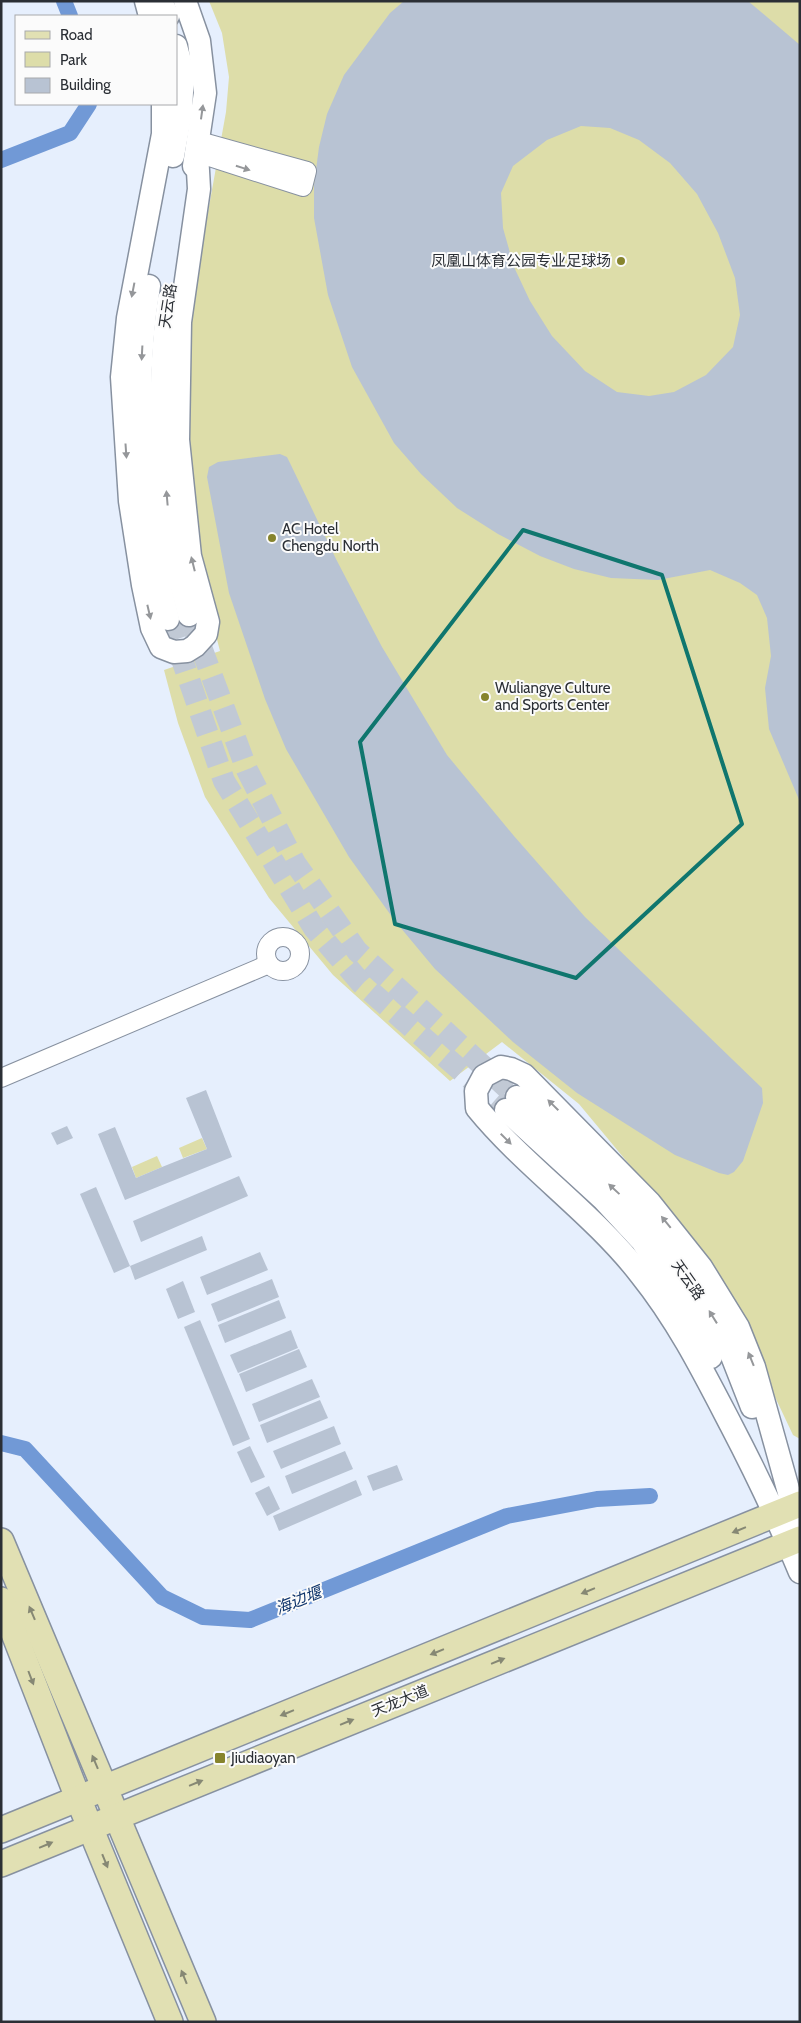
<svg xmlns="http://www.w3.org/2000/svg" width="801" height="2023" viewBox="0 0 801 2023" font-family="Cabin,'Noto Sans SC',sans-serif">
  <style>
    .green { fill: #dddda9 }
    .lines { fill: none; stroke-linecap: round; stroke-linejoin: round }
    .canal { stroke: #7199d6; stroke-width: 16 }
    .building { fill: #b8c3d3; fill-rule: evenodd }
    .tertiary-tunnel { stroke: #c1c9d5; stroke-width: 22; stroke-dasharray: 22 11; stroke-linecap: butt }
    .minor-casing { stroke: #8791a0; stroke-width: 20 }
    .tertiary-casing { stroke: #8791a0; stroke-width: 25 }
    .secondary-casing { stroke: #8791a0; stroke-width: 28 }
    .minor { stroke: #fff; stroke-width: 18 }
    .tertiary { stroke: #fff; stroke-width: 22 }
    .secondary { stroke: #e1e0b3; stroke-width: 25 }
    .oneway { fill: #95979a }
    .oneway2 { fill: #868874 }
    .marked { fill: none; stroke: #0f766e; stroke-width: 4; stroke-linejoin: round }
    .poi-dot { fill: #86842d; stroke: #fbfbfb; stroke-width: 2 }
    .labels { text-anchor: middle; stroke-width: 4; stroke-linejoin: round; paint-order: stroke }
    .poi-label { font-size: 15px; fill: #2b2f35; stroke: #fbfbfb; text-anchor: start }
    .street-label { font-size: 15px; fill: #2b2f35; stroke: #fbfbfb }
    .water-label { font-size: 16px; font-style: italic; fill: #0e346b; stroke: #fbfbfb }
  </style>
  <rect width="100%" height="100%" fill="#e6effd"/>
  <g class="green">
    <polygon points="209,1 800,1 800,1439 793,1435 712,1264 579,1104 502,1042 450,1081 333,975 269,898 205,797 178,723 164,670 220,651 206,597 185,443 192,301 226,112 229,77 222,33"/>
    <polygon points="202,1138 207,1149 183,1158 179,1148"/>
    <polygon points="157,1156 162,1167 136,1178 132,1167"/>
  </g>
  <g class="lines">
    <g class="canal">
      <polyline points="64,1 70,16"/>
      <polyline points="1,160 70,133 89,104"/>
      <polyline points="1,1443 25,1449 162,1597 203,1617 250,1620 507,1516 597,1499 650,1496"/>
    </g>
  </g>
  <g class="building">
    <path d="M404 1H748L800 45V802L769 729 765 688 771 656 767 618 757 595 740 583 710 570 658 580 611 578 574 569 540 556 498 534 457 508 421 474 394 443 352 367 328 295 314 218V185L319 147 327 114 344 75 390 13ZM581 126 610 128 639 140 670 163 697 194 718 233 735 278 740 315 733 347 706 375 674 392 649 396 617 392 585 371 552 336 530 301 514 267 503 228 501 193 513 166 547 140Z"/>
    <polygon points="280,454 287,457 290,463 336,559 382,647 447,755 514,836 585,917 762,1088 763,1103 743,1161 734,1172 728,1175 719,1173 675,1155 577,1093 513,1042 435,969 395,921 349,857 286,749 265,699 229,593 207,477 209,467 218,462"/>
    <polygon points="206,1090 232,1157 125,1200 98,1134 115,1127 136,1178 162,1167 207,1149 186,1098"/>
    <polygon points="67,1126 73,1138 57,1145 51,1133"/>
    <polygon points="239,1176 248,1196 141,1242 133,1221"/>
    <polygon points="96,1187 130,1266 114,1273 80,1194"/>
    <polygon points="202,1236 207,1250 135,1280 130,1266"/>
    <polygon points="260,1252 268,1270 207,1295 200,1277"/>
    <polygon points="272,1279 279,1297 218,1322 211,1304"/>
    <polygon points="183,1281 195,1312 178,1319 166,1289"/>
    <polygon points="279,1300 286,1318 225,1343 218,1325"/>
    <polygon points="200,1320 250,1439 233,1446 184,1327"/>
    <polygon points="291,1330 298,1348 238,1373 230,1355"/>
    <polygon points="299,1349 307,1367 246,1392 239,1374"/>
    <polygon points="312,1379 320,1397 259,1422 252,1404"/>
    <polygon points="320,1400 328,1418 267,1443 260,1425"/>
    <polygon points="334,1426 341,1444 281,1469 273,1451"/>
    <polygon points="250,1446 265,1477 251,1483 237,1452"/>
    <polygon points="345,1451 353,1469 292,1494 285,1476"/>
    <polygon points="397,1465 403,1480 373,1491 367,1476"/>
    <polygon points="356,1480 362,1495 279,1531 273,1516"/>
    <polygon points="269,1486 280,1509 267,1516 255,1493"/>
  </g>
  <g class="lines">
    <g class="tertiary-tunnel">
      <polyline points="189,615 247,770 295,863 357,951 517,1097"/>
      <polyline points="168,619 224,781 314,928 362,984 506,1110"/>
    </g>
    <defs>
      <g id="minor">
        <polyline points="197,153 303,187 307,171 199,141"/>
        <circle cx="283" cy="954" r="17"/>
        <polyline points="1,1078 269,964"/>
      </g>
      <g id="tertiary">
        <polyline points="146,1 150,16"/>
        <polyline points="161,1 168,16"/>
        <polyline points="185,1 199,41 205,93 194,166"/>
        <polyline points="163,104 163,134 128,318 122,377 130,501 143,585 152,628 161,647 174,652 187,651 195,646 206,634 208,622 190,556 178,440 180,322 199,189 197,153"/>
        <polyline points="173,156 181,112 183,72 176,46"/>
        <path d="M149 286C132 387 141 520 168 619"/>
        <path d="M169 299C158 371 160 468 171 541 175 565 183 590 189 615"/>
        <polyline points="517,1097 635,1208 690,1280 723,1333 752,1407"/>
        <polyline points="506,1110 604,1200 642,1241 692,1318 711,1357"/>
        <path d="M800 1525 793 1507 754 1367 738 1327 701 1267 650 1203 524 1075 511 1069 501 1067 484 1076 476 1091 477 1108C526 1168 594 1214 641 1275 678 1321 704 1373 731 1425 756 1473 779 1521 800 1572"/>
      </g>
      <g id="secondary">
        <polyline points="1,1541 203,2022"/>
        <polyline points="1,1600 78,1798 170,2022"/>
        <polyline points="1,1830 800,1504"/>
        <polyline points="1,1864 800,1539"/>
      </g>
    </defs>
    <use href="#minor" class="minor-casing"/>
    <use href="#tertiary" class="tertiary-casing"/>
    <use href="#secondary" class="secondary-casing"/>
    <use href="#minor" class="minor"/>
    <use href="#tertiary" class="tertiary"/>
    <use href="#secondary" class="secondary"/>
  </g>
  <defs><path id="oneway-solid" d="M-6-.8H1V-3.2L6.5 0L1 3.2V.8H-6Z" transform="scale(1.25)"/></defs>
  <g class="oneway">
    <use href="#oneway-solid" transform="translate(202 112) rotate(-82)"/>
    <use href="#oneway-solid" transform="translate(243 168) rotate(18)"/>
    <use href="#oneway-solid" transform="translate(133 290) rotate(101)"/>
    <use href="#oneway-solid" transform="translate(142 353) rotate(93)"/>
    <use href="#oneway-solid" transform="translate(126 451) rotate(86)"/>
    <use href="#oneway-solid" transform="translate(167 498) rotate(-95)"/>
    <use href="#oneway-solid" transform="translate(193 564) rotate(-104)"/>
    <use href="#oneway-solid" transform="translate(149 612) rotate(77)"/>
    <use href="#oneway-solid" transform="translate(553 1105) rotate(-135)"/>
    <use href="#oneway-solid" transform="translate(506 1139) rotate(45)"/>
    <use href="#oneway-solid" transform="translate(614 1189) rotate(-137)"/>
    <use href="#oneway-solid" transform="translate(666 1222) rotate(-129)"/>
    <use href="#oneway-solid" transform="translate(713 1317) rotate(-122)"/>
    <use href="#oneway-solid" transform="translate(751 1359) rotate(-112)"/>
  </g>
  <g class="oneway2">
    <use href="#oneway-solid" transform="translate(739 1530) rotate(158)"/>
    <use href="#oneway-solid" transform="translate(588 1591) rotate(158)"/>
    <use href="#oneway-solid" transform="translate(32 1613) rotate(-113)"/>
    <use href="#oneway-solid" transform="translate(437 1652) rotate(158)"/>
    <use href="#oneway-solid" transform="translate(498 1661) rotate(-22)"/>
    <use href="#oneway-solid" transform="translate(31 1678) rotate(69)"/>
    <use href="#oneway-solid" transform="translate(287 1713) rotate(158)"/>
    <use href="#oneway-solid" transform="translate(347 1722) rotate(-22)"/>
    <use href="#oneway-solid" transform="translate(95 1762) rotate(-113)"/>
    <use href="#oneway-solid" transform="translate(196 1783) rotate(-22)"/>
    <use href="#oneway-solid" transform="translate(46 1845) rotate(-23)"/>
    <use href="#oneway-solid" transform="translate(105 1861) rotate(68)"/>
    <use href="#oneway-solid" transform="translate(184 1977) rotate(-112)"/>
  </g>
  <path class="marked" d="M523 530 662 575 742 824 576 978 395 924 360 742Z"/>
  <g class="poi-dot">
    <circle cx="621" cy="261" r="5"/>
    <circle cx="272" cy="538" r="5"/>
    <circle cx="485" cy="697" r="5"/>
    <rect x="214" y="1752" width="12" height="12" rx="2.5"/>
  </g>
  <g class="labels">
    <g class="poi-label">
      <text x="611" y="266" text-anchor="end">凤凰山体育公园专业足球场</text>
      <text x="282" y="534">AC Hotel<tspan x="282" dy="17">Chengdu North</tspan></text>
      <text x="495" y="693">Wuliangye Culture<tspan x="495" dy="17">and Sports Center</tspan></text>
      <text x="231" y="1763">Jiudiaoyan</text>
    </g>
    <g class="street-label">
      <text transform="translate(168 306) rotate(-81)" y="5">天云路</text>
      <text transform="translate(688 1280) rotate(55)" y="5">天云路</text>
      <text transform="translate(400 1701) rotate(-22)" y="5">天龙大道</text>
    </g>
    <g class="water-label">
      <text transform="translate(298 1600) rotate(-22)" y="6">海边堰</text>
    </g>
  </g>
  <rect width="801" height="2023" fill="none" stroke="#2b2f35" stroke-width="5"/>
  <rect x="15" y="15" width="162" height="90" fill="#fbfbfb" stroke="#a8a9ac"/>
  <rect x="25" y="31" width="25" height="8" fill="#e1e0b3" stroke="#a8a9ac"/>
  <text x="60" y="40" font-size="15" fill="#2b2f35">Road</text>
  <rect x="25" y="52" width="25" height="15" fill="#dddda9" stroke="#a8a9ac"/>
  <text x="60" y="65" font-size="15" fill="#2b2f35">Park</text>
  <rect x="25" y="78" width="25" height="15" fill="#b8c3d3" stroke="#a8a9ac"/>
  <text x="60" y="90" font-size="15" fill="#2b2f35">Building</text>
</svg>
